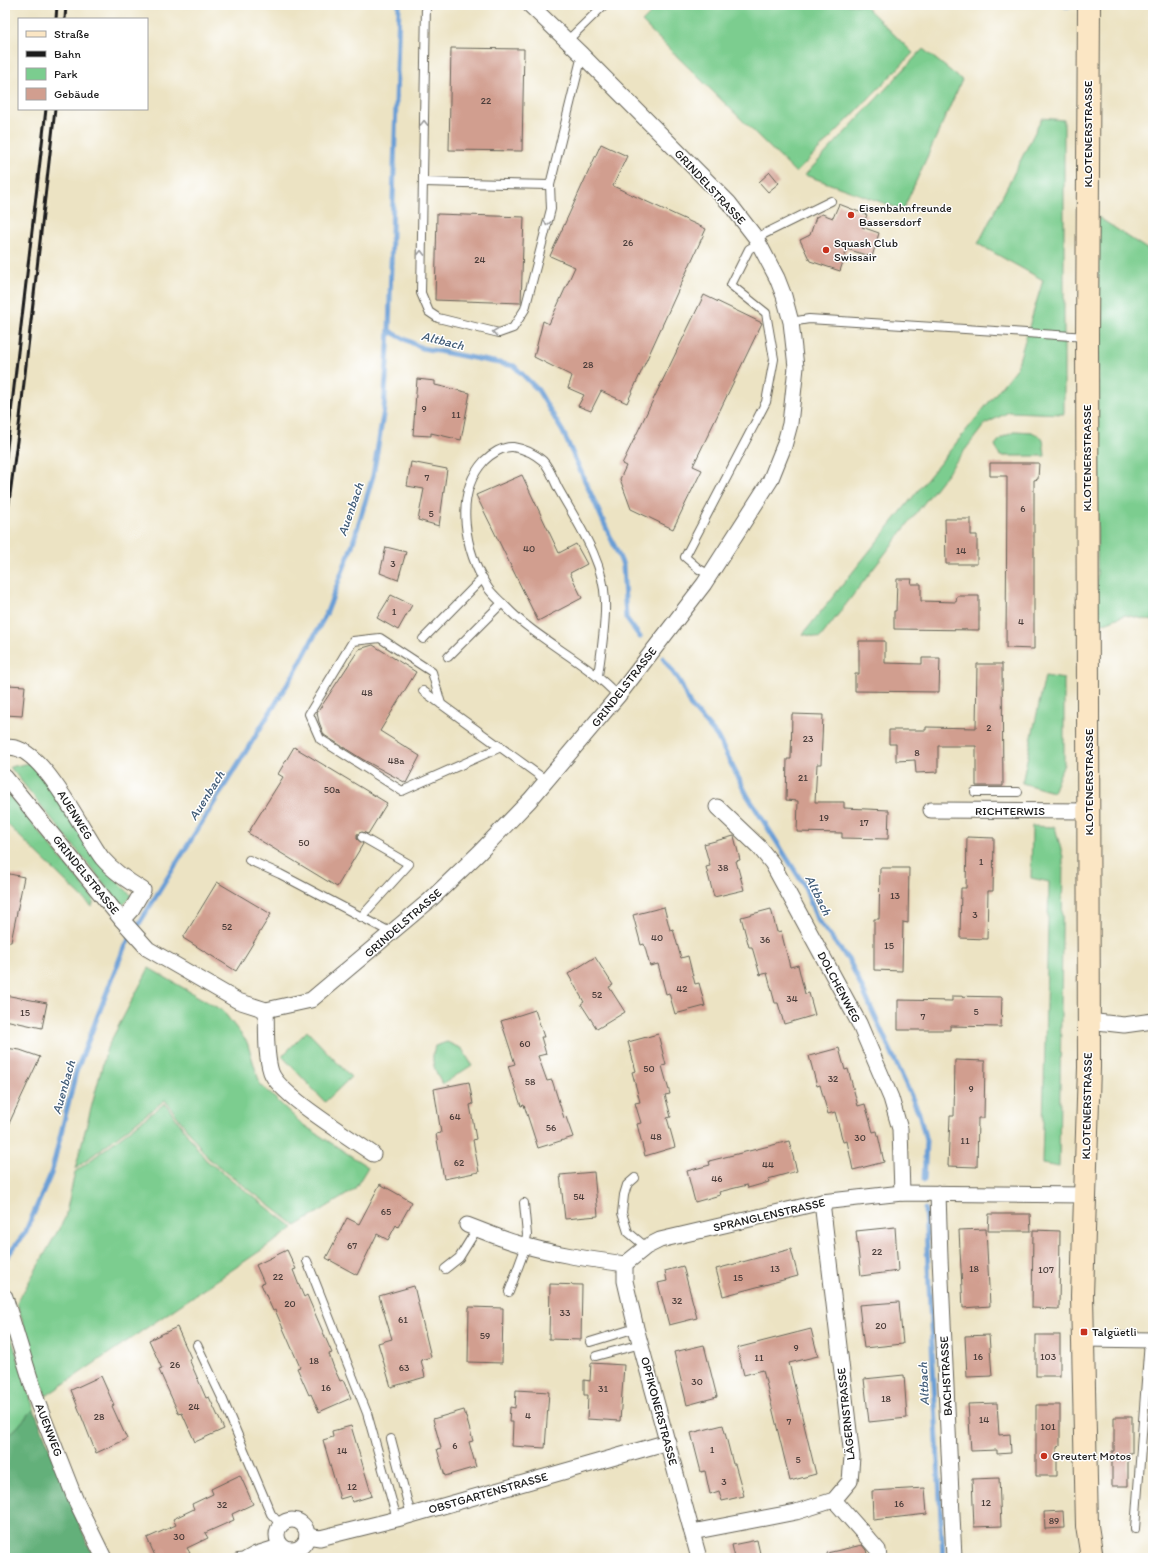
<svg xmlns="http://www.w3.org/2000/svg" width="1158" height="1563" viewBox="0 0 1158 1563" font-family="Itim,sans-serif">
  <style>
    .green { fill: #7bcd8f; stroke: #4c7456 }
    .forest { fill: #64b07a; stroke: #40664b }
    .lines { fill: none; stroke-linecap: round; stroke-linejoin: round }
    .stream { stroke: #699ed5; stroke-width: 5 }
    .building { fill: #d19e8f }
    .lane-casing { stroke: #656256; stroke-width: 10 }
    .street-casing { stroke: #656256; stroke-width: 17 }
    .secondary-casing { stroke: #656256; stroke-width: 24 }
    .lane { stroke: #fff; stroke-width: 8 }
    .street { stroke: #fff; stroke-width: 15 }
    .secondary { stroke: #fbe6c4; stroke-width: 22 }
    .rail { stroke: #1c1c1c; stroke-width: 3 }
    .oneway { stroke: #999 }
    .poi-dot { fill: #c8321e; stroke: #fff; stroke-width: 1.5 }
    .labels { text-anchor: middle; stroke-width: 3; stroke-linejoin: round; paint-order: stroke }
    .number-label { font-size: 10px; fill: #493c39 }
    .street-label { font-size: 12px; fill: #1c1c1c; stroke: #fff }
    .poi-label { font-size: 12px; fill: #1c1c1c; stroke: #fff; text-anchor: start }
    .water-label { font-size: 13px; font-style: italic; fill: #425d78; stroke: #fff }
  </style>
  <rect width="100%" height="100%" fill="#fff"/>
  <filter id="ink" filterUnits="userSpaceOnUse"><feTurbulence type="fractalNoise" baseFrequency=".025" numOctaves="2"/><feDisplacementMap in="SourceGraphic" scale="8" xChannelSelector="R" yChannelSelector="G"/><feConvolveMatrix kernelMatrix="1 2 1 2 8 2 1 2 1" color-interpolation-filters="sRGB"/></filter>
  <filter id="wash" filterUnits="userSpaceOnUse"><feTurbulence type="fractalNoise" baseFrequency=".012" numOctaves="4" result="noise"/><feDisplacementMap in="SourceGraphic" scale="16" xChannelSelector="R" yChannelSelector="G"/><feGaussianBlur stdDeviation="0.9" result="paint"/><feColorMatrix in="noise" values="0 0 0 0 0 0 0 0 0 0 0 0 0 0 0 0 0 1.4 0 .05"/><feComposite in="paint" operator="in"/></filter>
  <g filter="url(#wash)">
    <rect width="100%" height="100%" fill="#ece3c3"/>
    <g class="green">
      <polygon points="659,5 864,5 913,53 796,173 642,22"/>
      <polygon points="923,49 962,80 903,210 805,175"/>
      <polygon points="1042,118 1064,120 1064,414 1009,412 985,424 820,638 803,634 1017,367 1043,280 978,244"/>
      <polygon points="1098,217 1153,253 1153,621 1125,615 1097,626"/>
      <polygon points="1016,431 1032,432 1043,439 1045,456 1000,456 995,445 1001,438"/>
      <polygon points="1045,676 1064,679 1064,764 1053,792 1022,783"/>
      <polygon points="30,763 53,788 108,872 132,896 122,906 10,767"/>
      <polygon points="5,790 94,899 92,907 5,822"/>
      <polygon points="1032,826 1055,827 1063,857 1059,1167 1042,1164 1049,882 1031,878"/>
      <polygon points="149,968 223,1011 247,1042 260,1084 302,1124 368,1167 354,1190 296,1226 208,1158 165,1100 75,1169 107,1048"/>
      <polygon points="307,1031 351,1077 325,1102 282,1056"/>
      <path d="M447 1042 462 1049 472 1065 443 1084C434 1070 430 1061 435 1046Z"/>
      <polygon points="165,1103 206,1160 294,1228 46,1396 17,1303 65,1218 75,1172"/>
      <polygon points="5,1318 34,1409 5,1440"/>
    </g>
    <polygon class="forest" points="34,1409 86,1540 95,1558 5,1558 5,1440"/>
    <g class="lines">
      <g class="stream">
        <polyline points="1066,6 1069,6"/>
        <polyline points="389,331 422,348 514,366 538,390 563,432 623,565 626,618 640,637"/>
        <polyline points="663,658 680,682 690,705 717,736 747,795 804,885 817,919 850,962 919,1113 926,1141 924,1180"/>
        <polyline points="925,1209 943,1558"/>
        <polyline points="5,1259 25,1233 51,1174 76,1072 124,948 295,672 327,612 352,546 373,476 384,409 389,331 399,5"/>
      </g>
    </g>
    <g id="blocks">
      <g class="building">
        <polygon points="451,48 524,49 522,151 449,150"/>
        <polygon points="601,144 627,156 613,186 706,229 627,403 601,391 591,411 578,406 584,395 568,388 572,376 534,357 543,321 549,324 575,267 550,256"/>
        <polygon points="770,172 779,183 768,192 759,182"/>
        <polygon points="839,204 867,215 862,227 879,233 872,257 847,249 840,271 810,261 800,240 810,235 816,217 822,214 833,218"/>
        <polygon points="437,214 524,217 521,303 435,300"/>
        <polygon points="704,295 762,323 693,466 702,470 673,529 631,509 620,479 626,466 622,464"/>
        <polygon points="417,379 435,381 435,385 470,393 461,440 431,433 431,436 413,435"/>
        <polygon points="411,462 447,469 439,526 418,520 424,489 407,486"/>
        <polygon points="990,463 1039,463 1038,479 1034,480 1034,649 1006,648 1007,476 990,476"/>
        <polygon points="522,475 559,553 576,544 587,564 570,573 582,598 538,621 476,495"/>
        <polygon points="945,519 971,519 971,535 977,535 977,564 946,564"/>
        <polygon points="386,547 406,552 398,580 380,573"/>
        <polygon points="897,579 912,579 911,584 921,584 921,601 956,602 957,596 979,596 979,630 894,629 894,611 896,611"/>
        <polygon points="391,595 412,605 398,630 377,618"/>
        <polygon points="859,641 885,641 885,663 922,664 922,658 940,658 939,692 855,691 855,674 859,674"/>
        <polygon points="373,645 416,672 380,731 420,756 406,783 362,759 324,735 319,722 317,713 359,649"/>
        <polygon points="977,664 1002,664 1003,786 976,786 976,746 938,746 938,772 916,773 915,760 896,761 896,744 889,744 889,730 926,730 926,727 976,728"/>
        <polygon points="8,685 25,686 22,716 5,715 5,692 7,692"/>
        <polygon points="792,714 823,715 821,764 817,764 815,802 844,802 844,808 889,810 888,839 842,838 842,833 797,832 798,801 786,800 787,759 791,759"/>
        <polygon points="294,747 387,803 368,834 362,832 357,834 357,839 363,844 337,887 248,833 283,777 278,774"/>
        <polygon points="734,836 740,860 736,861 744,890 714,897 706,867 710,866 704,844"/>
        <polygon points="967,837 994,838 993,891 988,891 987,939 960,938 961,888 966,888"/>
        <polygon points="880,868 909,868 908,923 903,922 902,971 874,970 874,919 879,919"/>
        <polygon points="5,873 24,877 11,942 5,942"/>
        <polygon points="217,882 271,914 236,971 183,938"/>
        <polygon points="664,907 670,930 673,929 681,958 688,956 695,984 699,983 705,1006 675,1014 669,993 666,994 658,964 650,966 644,944 641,945 633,915"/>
        <polygon points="771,909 777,932 781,931 790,967 798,965 805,994 809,993 815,1015 784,1024 778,1003 775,1003 767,973 760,975 752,947 749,947 741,917"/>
        <polygon points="595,957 613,985 609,987 625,1012 597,1029 581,1004 584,1002 568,974"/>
        <polygon points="5,995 47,1003 42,1028 5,1020"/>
        <polygon points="952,996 1002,997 1001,1027 950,1026 950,1030 898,1030 898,1000 952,1001"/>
        <polygon points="535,1010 544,1037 541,1037 546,1054 538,1056 547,1081 552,1080 564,1118 566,1117 573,1137 538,1148 524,1105 521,1106 508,1066 515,1064 501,1021"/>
        <polygon points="658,1034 666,1065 662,1066 670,1094 665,1095 671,1117 667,1118 675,1147 645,1156 637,1124 641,1123 635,1103 640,1102 632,1072 636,1071 628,1042"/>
        <polygon points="5,1048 20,1050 40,1057 5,1132"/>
        <polygon points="839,1048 845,1070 848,1069 858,1106 865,1104 873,1132 877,1131 884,1162 853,1170 847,1141 843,1142 835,1112 828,1114 820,1085 817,1086 809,1056"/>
        <polygon points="955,1060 985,1061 984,1118 978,1118 977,1167 948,1166 950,1116 954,1116"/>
        <polygon points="469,1082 473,1104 470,1105 476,1139 473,1140 479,1172 444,1179 436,1134 441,1133 434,1089"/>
        <polygon points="789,1141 797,1171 768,1179 769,1182 748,1188 747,1185 719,1192 720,1195 695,1202 687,1171 710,1165 709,1161"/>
        <polygon points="594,1172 598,1216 565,1219 560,1175"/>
        <polygon points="380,1184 412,1202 398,1227 396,1225 388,1240 377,1234 357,1275 326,1258 347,1218 359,1224"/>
        <polygon points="989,1214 1030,1214 1031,1231 988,1231"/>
        <polygon points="895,1227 898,1271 861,1276 856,1231"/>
        <polygon points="986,1229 990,1306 963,1308 959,1230"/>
        <polygon points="1033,1230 1060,1231 1059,1309 1032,1308"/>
        <polygon points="791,1249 798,1276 723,1296 716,1269"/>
        <polygon points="287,1250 296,1269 293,1270 298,1283 304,1297 307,1295 332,1353 329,1354 334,1368 340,1381 343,1380 351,1398 319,1412 311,1394 309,1395 297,1368 300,1367 275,1310 273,1311 261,1284 264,1283 256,1265"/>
        <polygon points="683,1266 697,1318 669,1325 658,1283 667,1281 665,1271"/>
        <polygon points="550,1284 582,1285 581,1340 549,1339"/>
        <polygon points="414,1286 431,1357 421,1360 425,1377 391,1387 378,1343 392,1339 379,1296"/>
        <polygon points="899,1302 903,1344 864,1348 859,1305"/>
        <polygon points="469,1307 503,1308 502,1363 468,1362"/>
        <polygon points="177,1327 191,1358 189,1359 206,1398 209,1397 224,1429 195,1442 182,1413 179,1414 159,1370 162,1369 149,1340"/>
        <polygon points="811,1329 818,1356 789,1363 816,1474 790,1481 763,1370 744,1375 737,1348"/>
        <polygon points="989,1335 992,1376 967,1377 965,1336"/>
        <rect x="1036" y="1335" width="24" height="41"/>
        <polygon points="704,1345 717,1397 687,1405 674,1352"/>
        <polygon points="591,1363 624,1365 620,1421 587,1419 588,1395 584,1395 584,1380 590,1381"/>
        <polygon points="904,1375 907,1418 869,1422 864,1379"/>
        <polygon points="101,1376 114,1405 112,1406 127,1439 96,1453 71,1390"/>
        <polygon points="516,1390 549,1392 545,1448 512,1446 513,1422 509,1422 510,1407 515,1408"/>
        <polygon points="997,1403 999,1435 1010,1434 1011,1453 997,1454 997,1450 971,1451 968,1404"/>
        <polygon points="1036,1405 1060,1405 1060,1446 1057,1447 1057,1476 1036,1476"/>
        <polygon points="464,1410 473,1441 469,1442 476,1467 445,1476 437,1449 441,1448 433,1419"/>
        <polygon points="1114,1417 1132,1417 1132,1453 1128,1453 1128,1486 1112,1486 1112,1451 1114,1451"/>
        <polygon points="723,1425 733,1464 735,1464 744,1496 722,1501 719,1491 710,1494 705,1471 701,1472 691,1433"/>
        <polygon points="351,1426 372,1496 352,1502 350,1496 340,1499 323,1440 333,1437 332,1431"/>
        <polygon points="240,1475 253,1504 232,1514 234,1520 205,1533 208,1538 187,1548 190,1553 180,1558 156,1558 147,1538 176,1525 173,1519 194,1509 192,1504 213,1494 211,1489"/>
        <polygon points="999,1478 1001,1526 974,1527 972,1479"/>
        <polygon points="925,1488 927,1514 873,1520 872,1491"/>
        <polygon points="1063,1511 1064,1528 1045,1529 1044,1512"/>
        <polygon points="757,1540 761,1558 735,1558 732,1545"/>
        <polygon points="862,1545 866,1550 868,1558 828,1558 827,1553"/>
      </g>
    </g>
  </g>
  <g filter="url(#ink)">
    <use href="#blocks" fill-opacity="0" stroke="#656256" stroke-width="1"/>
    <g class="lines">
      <defs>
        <g id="lane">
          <polyline points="426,5 421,293 429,312 438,318 499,333 513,328 525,309 551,209 550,185"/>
          <polyline points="567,41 604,5"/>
          <polyline points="423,182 550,185 582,55"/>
          <polyline points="756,238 831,201"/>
          <polyline points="791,322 809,319 1087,337"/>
          <polyline points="710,575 699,569 685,557 766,402 774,359 766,313 731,285 749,249 759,243"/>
          <polyline points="423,639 483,578"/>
          <polyline points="448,657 502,603"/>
          <path d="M598 676C601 652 606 626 605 601 604 561 578 524 559 490 554 481 550 468 543 461 534 453 525 449 513 447 503 446 491 454 484 461 453 495 465 552 488 588 492 594 499 600 505 606 538 641 585 660 618 696"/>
          <polyline points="423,691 547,781"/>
          <polyline points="441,704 432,672 380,638 353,641 309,714 320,739 402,791 501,747"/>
          <polyline points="975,792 1018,792"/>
          <polyline points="249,860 280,874 392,933"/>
          <polyline points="361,917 409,864 362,837"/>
          <polyline points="635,1178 627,1185 624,1195 622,1213 628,1232 646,1247"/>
          <polyline points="307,1261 367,1413 397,1519"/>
          <polyline points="445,1269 459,1258 477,1229"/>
          <polyline points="509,1292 523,1254 527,1235 524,1203"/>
          <polyline points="590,1342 636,1328"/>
          <polyline points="197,1345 223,1400 271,1514 281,1525"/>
          <polyline points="596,1356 641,1344"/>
          <polyline points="391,1439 411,1515"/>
          <polyline points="1135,1529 1149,1340"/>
          <polyline points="245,1556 254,1551 280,1543"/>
          <polyline points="238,1558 257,1556 287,1548"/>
        </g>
        <g id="street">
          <path d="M5 748C40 738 84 835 102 858 114 872 128 881 143 890L132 909 122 920"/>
          <polyline points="5,777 122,920 148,949 238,1001 266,1010 311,1000 430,900 479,853 530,800 618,696 704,584 770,481 784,446 790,424 796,367 791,322 784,296 777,278 756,238 729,203 582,55 530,5"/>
          <polyline points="717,807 759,847 772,863 859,1023 891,1098 900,1129 902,1193"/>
          <polyline points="931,810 1089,811"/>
          <path d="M266 1010C267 1030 265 1053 271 1072 279 1095 351 1138 373 1154"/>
          <polyline points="1088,1021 1124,1025 1153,1021"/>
          <polyline points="938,1193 940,1258 954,1558"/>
          <path d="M467 1225C483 1231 499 1238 516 1243 552 1254 588 1259 625 1264L646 1247 660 1240 822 1202 902 1193 1085 1195"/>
          <polyline points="625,1264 625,1281 636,1328 699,1558"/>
          <polyline points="5,1297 38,1404 76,1501 104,1558"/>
          <polyline points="1084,1339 1153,1340"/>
          <polyline points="834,1500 878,1550 879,1558"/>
          <circle cx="292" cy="1535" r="15"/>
          <polyline points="692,1532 796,1512 834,1500 850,1481 852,1457 822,1202"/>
          <polyline points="307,1536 320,1538 397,1519 668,1442"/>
        </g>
        <polyline id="secondary" points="1089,5 1087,337 1089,1067 1082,1296 1087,1526 1092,1558"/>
      </defs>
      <use href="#lane" class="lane-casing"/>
      <use href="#street" class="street-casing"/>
      <use href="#secondary" class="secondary-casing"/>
      <use href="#lane" class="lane"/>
      <use href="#street" class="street"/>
      <use href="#secondary" class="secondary"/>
      <g class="rail">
        <polyline points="56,19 57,5"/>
        <polyline points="65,19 66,5"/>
        <polyline points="5,465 46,109"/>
        <polyline points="5,533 20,418 55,109"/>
      </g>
    </g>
    <defs><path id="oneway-chevron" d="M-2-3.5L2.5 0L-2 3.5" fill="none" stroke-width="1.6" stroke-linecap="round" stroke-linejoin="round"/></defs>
    <g class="oneway">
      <use href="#oneway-chevron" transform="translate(424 123) rotate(-89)"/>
      <use href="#oneway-chevron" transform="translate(547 223) rotate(104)"/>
      <use href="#oneway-chevron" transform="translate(421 253) rotate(-89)"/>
      <use href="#oneway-chevron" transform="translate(495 332) rotate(-172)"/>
    </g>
  </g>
  <g class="poi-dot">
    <circle cx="851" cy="215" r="4"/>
    <circle cx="826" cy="250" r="4"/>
    <rect x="1080" y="1328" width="8" height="8" rx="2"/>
    <circle cx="1044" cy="1456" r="4"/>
  </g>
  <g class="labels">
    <g class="number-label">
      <text x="486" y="104">22</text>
      <text x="628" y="246">26</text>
      <text x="480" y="263">24</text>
      <text x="588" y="368">28</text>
      <text x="424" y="412">9</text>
      <text x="456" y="418">11</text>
      <text x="427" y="481">7</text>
      <text x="1023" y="512">6</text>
      <text x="431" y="517">5</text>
      <text x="529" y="552">40</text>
      <text x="961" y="554">14</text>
      <text x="393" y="567">3</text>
      <text x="394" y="615">1</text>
      <text x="1021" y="625">4</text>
      <text x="367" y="696">48</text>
      <text x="989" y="731">2</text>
      <text x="808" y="742">23</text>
      <text x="917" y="756">8</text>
      <text x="396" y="764">48a</text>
      <text x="803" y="781">21</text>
      <text x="332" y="793">50a</text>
      <text x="824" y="821">19</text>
      <text x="864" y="826">17</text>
      <text x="304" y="846">50</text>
      <text x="981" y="865">1</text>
      <text x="723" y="871">38</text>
      <text x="895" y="899">13</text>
      <text x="975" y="918">3</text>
      <text x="227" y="930">52</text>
      <text x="657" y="941">40</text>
      <text x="765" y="943">36</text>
      <text x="889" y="949">15</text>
      <text x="682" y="992">42</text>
      <text x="597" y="998">52</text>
      <text x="792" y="1002">34</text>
      <text x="976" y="1015">5</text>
      <text x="25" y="1016">15</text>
      <text x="923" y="1020">7</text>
      <text x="525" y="1047">60</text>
      <text x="649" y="1072">50</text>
      <text x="833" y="1082">32</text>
      <text x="530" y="1085">58</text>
      <text x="971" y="1092">9</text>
      <text x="455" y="1120">64</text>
      <text x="551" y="1131">56</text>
      <text x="656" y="1140">48</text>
      <text x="860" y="1141">30</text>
      <text x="965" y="1144">11</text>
      <text x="459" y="1166">62</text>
      <text x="768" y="1168">44</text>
      <text x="717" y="1182">46</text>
      <text x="579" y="1200">54</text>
      <text x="386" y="1215">65</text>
      <text x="352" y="1249">67</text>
      <text x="877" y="1255">22</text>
      <text x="775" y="1272">13</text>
      <text x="974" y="1272">18</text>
      <text x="1046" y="1273">107</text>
      <text x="278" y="1280">22</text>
      <text x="738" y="1281">15</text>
      <text x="677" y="1304">32</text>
      <text x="290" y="1307">20</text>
      <text x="565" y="1316">33</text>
      <text x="403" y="1323">61</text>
      <text x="881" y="1329">20</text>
      <text x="485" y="1339">59</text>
      <text x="796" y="1351">9</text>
      <text x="978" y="1360">16</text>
      <text x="1048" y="1360">103</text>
      <text x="759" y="1361">11</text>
      <text x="314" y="1364">18</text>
      <text x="175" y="1368">26</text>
      <text x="404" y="1371">63</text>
      <text x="697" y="1385">30</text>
      <text x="326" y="1391">16</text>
      <text x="603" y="1392">31</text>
      <text x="886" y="1402">18</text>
      <text x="194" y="1410">24</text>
      <text x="528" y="1419">4</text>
      <text x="99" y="1420">28</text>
      <text x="984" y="1423">14</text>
      <text x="789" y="1425">7</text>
      <text x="1048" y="1430">101</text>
      <text x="455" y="1449">6</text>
      <text x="712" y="1453">1</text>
      <text x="342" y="1454">14</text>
      <text x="798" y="1463">5</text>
      <text x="724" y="1485">3</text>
      <text x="352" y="1490">12</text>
      <text x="986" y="1506">12</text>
      <text x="899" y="1507">16</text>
      <text x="222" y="1508">32</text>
      <text x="1054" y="1524">89</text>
      <text x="179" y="1540">30</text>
    </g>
    <g class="street-label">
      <text transform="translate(1088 134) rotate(-90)" y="4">KLOTENERSTRASSE</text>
      <text transform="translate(710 187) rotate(47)" y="4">GRINDELSTRASSE</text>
      <text transform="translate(1087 458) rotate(-90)" y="4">KLOTENERSTRASSE</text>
      <text transform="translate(624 687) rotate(-52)" y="4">GRINDELSTRASSE</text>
      <text transform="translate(1089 782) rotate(-90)" y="4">KLOTENERSTRASSE</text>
      <text x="1010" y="815">RICHTERWIS</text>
      <text transform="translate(75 815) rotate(58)" y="4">AUENWEG</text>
      <text transform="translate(86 875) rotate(51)" y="4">GRINDELSTRASSE</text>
      <text transform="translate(403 923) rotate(-41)" y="4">GRINDELSTRASSE</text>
      <text transform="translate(839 987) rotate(62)" y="4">DOLCHENWEG</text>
      <text transform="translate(1087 1106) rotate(-89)" y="4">KLOTENERSTRASSE</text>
      <text transform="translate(769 1215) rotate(-13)" y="4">SPRANGLENSTRASSE</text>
      <text transform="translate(946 1376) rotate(-93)" y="4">BACHSTRASSE</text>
      <text transform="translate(659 1411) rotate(75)" y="4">OPFIKONERSTRASSE</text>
      <text transform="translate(846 1414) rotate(-96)" y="4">LÄGERNSTRASSE</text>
      <text transform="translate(49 1430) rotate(69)" y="4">AUENWEG</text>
      <text transform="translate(488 1493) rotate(-16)" y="4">OBSTGARTENSTRASSE</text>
    </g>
    <g class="poi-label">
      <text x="859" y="212">Eisenbahnfreunde<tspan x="859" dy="14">Bassersdorf</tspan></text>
      <text x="834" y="247">Squash Club<tspan x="834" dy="14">Swissair</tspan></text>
      <text x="1092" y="1336">Talgüetli</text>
      <text x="1052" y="1460">Greutert Motos</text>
    </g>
    <g class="water-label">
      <text transform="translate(443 340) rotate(14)" y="5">Altbach</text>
      <text transform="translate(350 509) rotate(-71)" y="5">Auenbach</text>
      <text transform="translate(206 795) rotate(-58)" y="5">Auenbach</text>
      <text transform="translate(819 895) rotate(64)" y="5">Altbach</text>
      <text transform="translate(63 1087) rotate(-74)" y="5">Auenbach</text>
      <text transform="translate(923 1384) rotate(-93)" y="5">Altbach</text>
    </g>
  </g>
  <rect width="1158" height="1563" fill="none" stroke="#fff" stroke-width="20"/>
  <rect x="18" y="18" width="130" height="92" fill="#ffffff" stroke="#a4a4a4"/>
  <rect x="26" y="31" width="20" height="6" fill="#fbe6c4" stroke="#a4a4a4"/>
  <text x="54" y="38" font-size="12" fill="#1c1c1c">Straße</text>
  <rect x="26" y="51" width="20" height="6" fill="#1c1c1c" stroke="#a4a4a4"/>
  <text x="54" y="58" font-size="12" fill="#1c1c1c">Bahn</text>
  <rect x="26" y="68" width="20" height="12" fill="#7bcd8f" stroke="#a4a4a4"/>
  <text x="54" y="78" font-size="12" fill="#1c1c1c">Park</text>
  <rect x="26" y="88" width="20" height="12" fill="#d19e8f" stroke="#a4a4a4"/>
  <text x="54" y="98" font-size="12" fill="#1c1c1c">Gebäude</text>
</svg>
